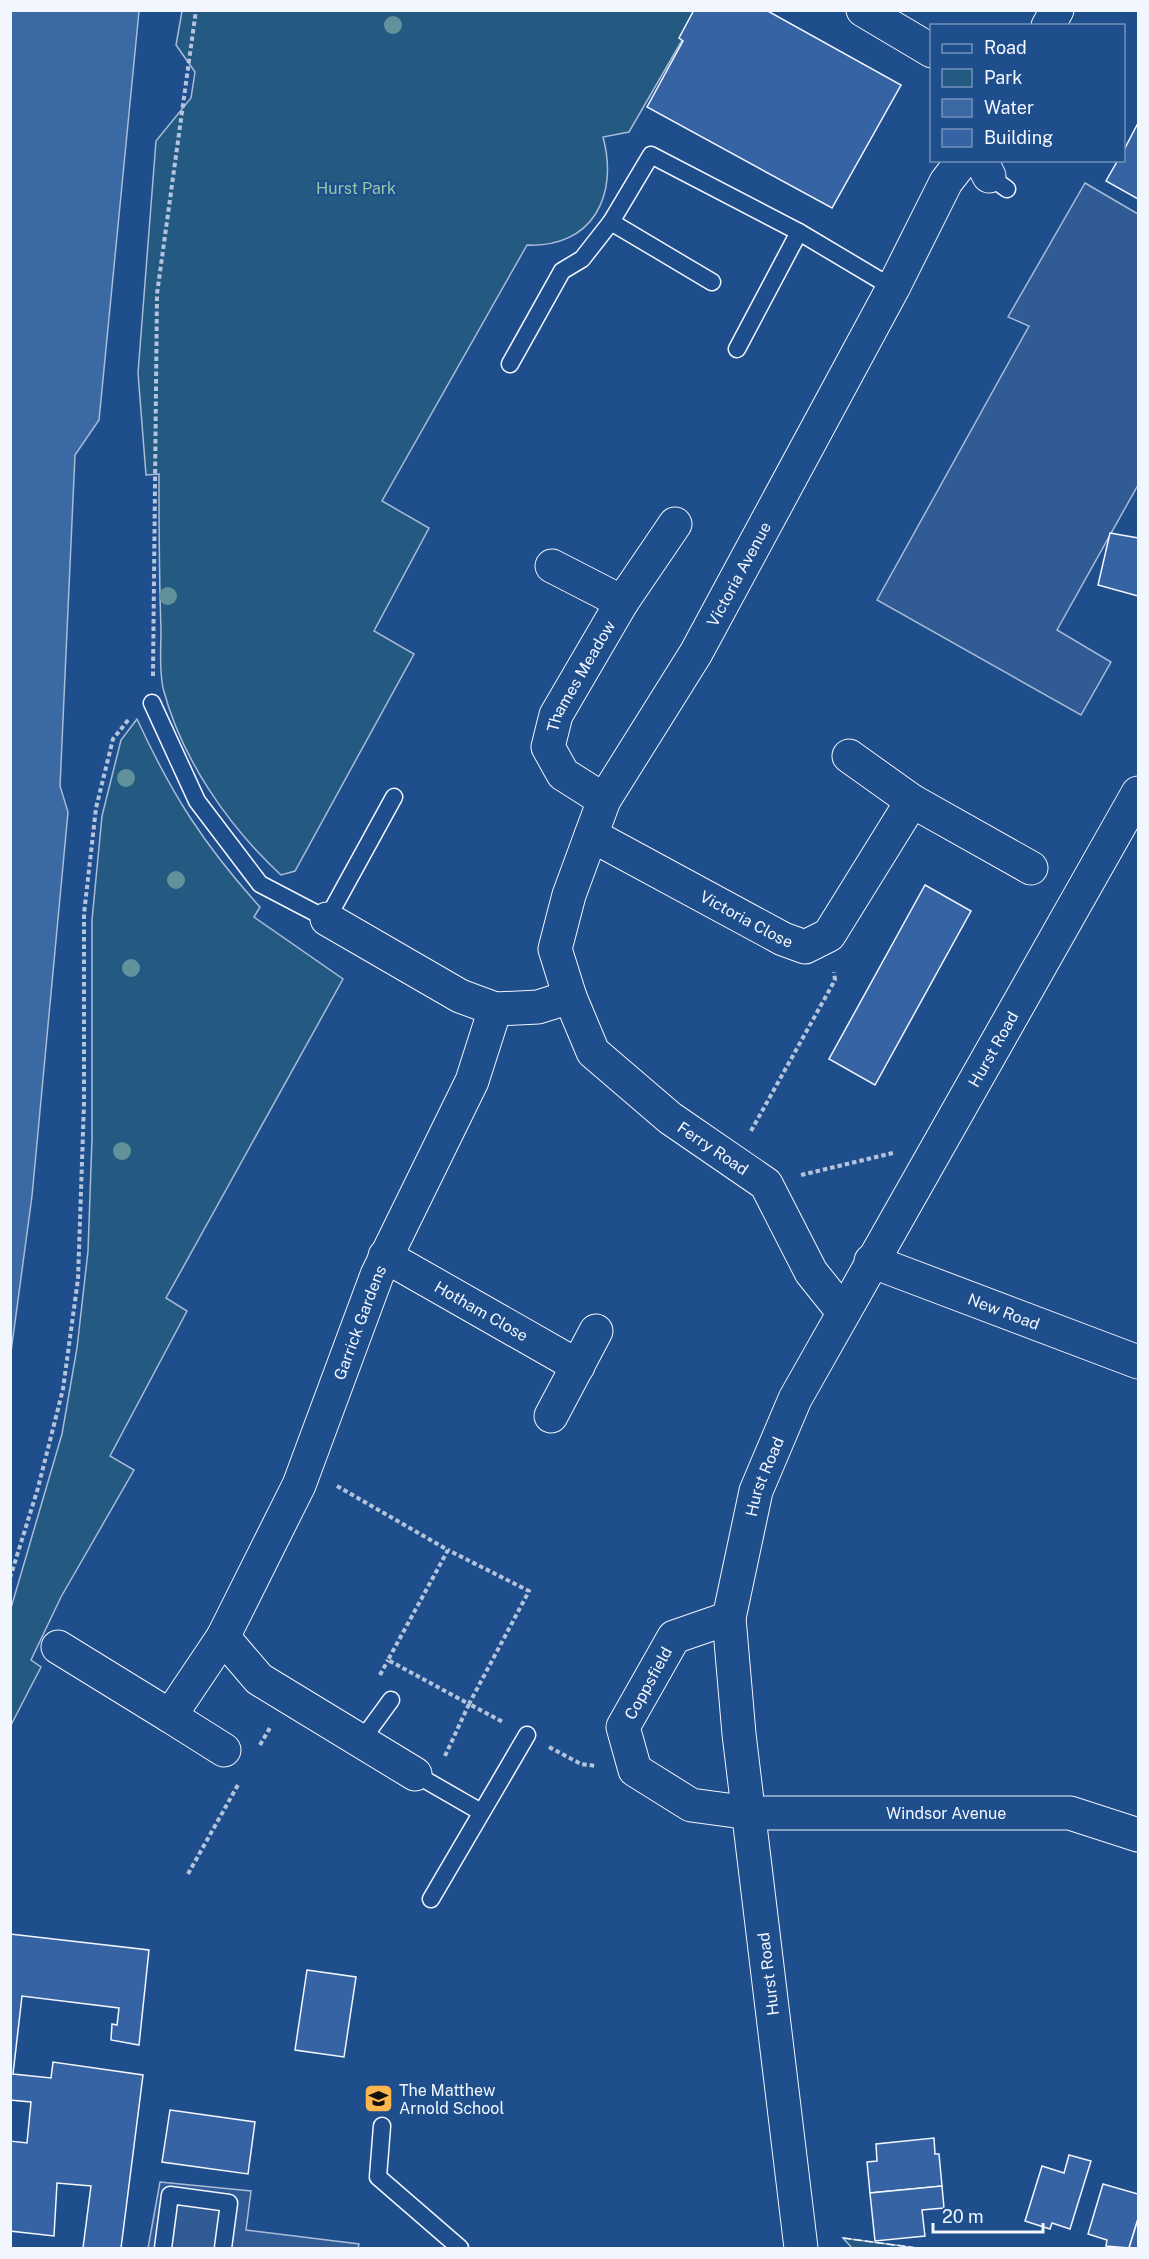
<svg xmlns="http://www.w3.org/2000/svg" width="1149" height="2259" viewBox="0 0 1149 2259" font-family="'Public Sans',sans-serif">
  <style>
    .green { fill: #245a82; stroke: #a8bbd7; stroke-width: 1.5 }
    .parking { fill: #305b95; stroke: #a8bbd7; stroke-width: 1.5 }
    .water { fill: #3b69a3; stroke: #a8bbd7; stroke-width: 1.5 }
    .building { fill: #3563a3; stroke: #f2f6ff; stroke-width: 1.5 }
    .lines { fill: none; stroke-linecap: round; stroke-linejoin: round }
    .lane-casing { stroke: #f2f6ff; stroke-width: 19 }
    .street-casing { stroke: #f2f6ff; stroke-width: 35 }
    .primary-casing { stroke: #f2f6ff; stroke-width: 35 }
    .path { stroke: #b3c4dc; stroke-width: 4; stroke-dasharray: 4.5 3; stroke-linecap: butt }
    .lane { stroke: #1f4e8c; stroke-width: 16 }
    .street { stroke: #1f4e8c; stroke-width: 33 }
    .primary { stroke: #1f4e8c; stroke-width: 33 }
    .fence { stroke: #f2f6ff; stroke-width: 1.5; stroke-dasharray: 8 3; stroke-linecap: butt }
    .tree { fill: #61919a }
    .labels { text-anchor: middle; stroke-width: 4.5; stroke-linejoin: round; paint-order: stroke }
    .park-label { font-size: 16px; fill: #97c8a6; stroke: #1f4e8c }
    .street-label { font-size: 16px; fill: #f2f6ff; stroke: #1f4e8c }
    .poi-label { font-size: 16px; fill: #f2f6ff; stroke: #1f4e8c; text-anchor: start }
  </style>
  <rect width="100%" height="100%" fill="#1f4e8c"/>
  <g class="green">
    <path d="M182 11H699L629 132 603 137C619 196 592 248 527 245L382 501 429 528 374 631 414 654 295 871 281 875C228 826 181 758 163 688 159 670 161 647 161 629 159 577 159 526 159 474L146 475 138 373 156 141 191 98 195 72 176 45Z"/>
    <path d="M137 719C172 795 204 845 260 907L254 917 343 979 166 1298 187 1311 110 1456 134 1470 61 1597 31 1660 41 1667 11 1725V1608L62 1434 77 1348 88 1251 92 1139V920L102 816 121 740Z"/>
    <polygon points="843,2238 917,2248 852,2248"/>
  </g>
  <g class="parking">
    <polygon points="1085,183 1138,214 1138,485 1057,630 1111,662 1081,715 877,600 1029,326 1008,317"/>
    <polygon points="160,2182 251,2191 246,2230 359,2244 358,2248 148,2248"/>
  </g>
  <polygon class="water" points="11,10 139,11 99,420 75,455 60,786 68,812 32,1196 11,1352"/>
  <g class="building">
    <polygon points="694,10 766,10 901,85 832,208 647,107 683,41 679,38"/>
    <polygon points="1138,123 1138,199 1106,181 1118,160 1124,160 1124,150"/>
    <polygon points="1110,533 1138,538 1138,596 1098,585"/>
    <polygon points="925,885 971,911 875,1085 829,1059"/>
    <polygon points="10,1934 149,1950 139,2045 111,2040 112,2024 117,2025 119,2008 22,1996 13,2074 51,2078 53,2062 143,2075 121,2248 83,2248 91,2186 57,2183 54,2236 10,2231 10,2141 27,2143 31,2102 10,2100"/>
    <polygon points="307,1970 356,1977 344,2057 295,2050"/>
    <polygon points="170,2110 255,2122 248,2174 162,2162"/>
    <polygon points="934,2138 935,2154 939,2154 942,2186 870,2193 867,2162 877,2161 876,2144"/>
    <polygon points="1069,2155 1091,2161 1070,2229 1052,2223 1050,2229 1025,2221 1042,2166 1064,2173"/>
    <polygon points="1103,2184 1138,2194 1138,2219 1129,2248 1106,2246 1107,2240 1088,2234"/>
    <polygon points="942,2186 944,2208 922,2210 925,2236 875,2241 870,2193"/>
    <polygon points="1138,2219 1138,2248 1129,2248"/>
  </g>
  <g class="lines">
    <defs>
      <g id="lane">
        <polyline points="989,176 1007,189"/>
        <polyline points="611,222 712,282"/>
        <polyline points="737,349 799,232"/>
        <polyline points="510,364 562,271 582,259 611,222 651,155 799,232 893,288"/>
        <polyline points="152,703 197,801 260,884 327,919 394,797"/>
        <polyline points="361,1741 391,1700"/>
        <polyline points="415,1774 481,1812"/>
        <polyline points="431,1899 527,1735"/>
        <polyline points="382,2126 378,2177 460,2248"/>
        <polyline points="163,2248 170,2195 229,2203 223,2248"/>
      </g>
      <g id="street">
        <polyline points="863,10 932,51"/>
        <polyline points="1048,26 1057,10"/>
        <polyline points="981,160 989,176"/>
        <polyline points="552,566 622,602"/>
        <polyline points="849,756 912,801 1031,868"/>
        <path id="s1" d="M604 800 563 774 548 747 556 715 622 602 675 524"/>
        <path id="s2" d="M591 835 783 939 805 947 829 935 912 801"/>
        <polyline points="327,919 460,996 495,1009 538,1007 570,997"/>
        <path id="s3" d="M385 1256 578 1366"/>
        <path id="s4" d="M871 1261 1138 1362"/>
        <path id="s5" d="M843 1312 811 1272 766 1184 670 1118 593 1052 570 997 555 949 569 895 604 800 696 653 893 288 946 182 963 160"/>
        <polyline points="551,1416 596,1331"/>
        <path id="s6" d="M729 1618 674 1637 623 1727 635 1770 691 1805 750 1813H1070L1138 1835"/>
        <polyline points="223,1637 259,1679 415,1774"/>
        <path id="s7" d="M58 1647 170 1716 223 1637 299 1485 377 1275 472 1081 495 1009"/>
        <polyline points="170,1716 224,1750"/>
      </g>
      <g id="primary">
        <path id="s8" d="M801 2248 739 1734 729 1618 756 1491 795 1399 1138 793"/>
      </g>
    </defs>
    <use href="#lane" class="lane-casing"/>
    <use href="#street" class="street-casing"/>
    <use href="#primary" class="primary-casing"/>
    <g class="path">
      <polyline points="153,676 157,294 196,10"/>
      <polyline points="751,1131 835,980 834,972"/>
      <polyline points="801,1175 893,1153"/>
      <polyline points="337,1486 448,1550 388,1660 469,1704 529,1591 448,1550"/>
      <polyline points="10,1578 38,1488 63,1389 78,1279 84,1103 84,914 96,808 113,739 129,719"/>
      <polyline points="380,1675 388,1660"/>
      <polyline points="260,1745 271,1726"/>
      <polyline points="549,1747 581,1764 597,1766"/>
      <polyline points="445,1756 469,1704 503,1722"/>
      <polyline points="188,1874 239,1783"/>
    </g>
    <use href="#lane" class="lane"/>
    <use href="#street" class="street"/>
    <use href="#primary" class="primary"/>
    <polyline class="fence" points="843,2238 917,2248"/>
  </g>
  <g class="tree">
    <circle cx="393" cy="25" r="9"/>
    <circle cx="168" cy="596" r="9"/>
    <circle cx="126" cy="778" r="9"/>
    <circle cx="176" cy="880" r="9"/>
    <circle cx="131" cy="968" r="9"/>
    <circle cx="122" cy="1151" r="9"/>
  </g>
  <defs>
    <symbol id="school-square" viewBox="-11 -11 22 22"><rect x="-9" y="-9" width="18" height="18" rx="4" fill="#ffb74d" stroke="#1f4e8c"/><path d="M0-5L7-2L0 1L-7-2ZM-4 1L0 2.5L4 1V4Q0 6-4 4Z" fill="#111"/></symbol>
  </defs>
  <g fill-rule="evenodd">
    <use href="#school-square" x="362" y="2082" width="33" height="33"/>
  </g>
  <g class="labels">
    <g class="park-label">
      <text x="356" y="194">Hurst Park</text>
    </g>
    <g class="street-label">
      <text dy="6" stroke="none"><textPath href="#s5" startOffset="898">Victoria Avenue</textPath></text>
      <text dy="6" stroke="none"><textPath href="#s1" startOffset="158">Thames Meadow</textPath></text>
      <text dy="6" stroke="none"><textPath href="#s2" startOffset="177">Victoria Close</textPath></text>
      <text dy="6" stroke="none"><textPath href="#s8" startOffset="1266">Hurst Road</textPath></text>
      <text transform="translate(713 1148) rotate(34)" y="6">Ferry Road</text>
      <text dy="6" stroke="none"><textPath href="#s3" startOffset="111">Hotham Close</textPath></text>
      <text dy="6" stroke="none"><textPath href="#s4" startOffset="142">New Road</textPath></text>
      <text dy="6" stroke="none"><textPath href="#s7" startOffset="570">Garrick Gardens</textPath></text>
      <text dy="6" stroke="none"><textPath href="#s8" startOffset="780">Hurst Road</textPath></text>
      <text transform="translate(648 1683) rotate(-61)" y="6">Coppsfield</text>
      <text dy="6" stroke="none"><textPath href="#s6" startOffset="528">Windsor Avenue</textPath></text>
      <text transform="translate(768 1974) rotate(-97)" y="6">Hurst Road</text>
    </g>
    <g class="poi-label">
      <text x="399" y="2096">The Matthew<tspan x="399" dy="18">Arnold School</tspan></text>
    </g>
  </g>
  <rect width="1149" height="2259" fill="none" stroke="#f2f6ff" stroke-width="24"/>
  <rect x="930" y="24" width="195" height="138" fill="#1f4e8c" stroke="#7391ba" stroke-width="1.5"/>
  <rect x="942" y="44" width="30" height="9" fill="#1f4e8c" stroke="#7391ba" stroke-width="1.5"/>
  <text x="984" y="54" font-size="18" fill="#f2f6ff">Road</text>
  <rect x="942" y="69" width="30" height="18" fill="#245a82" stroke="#7391ba" stroke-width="1.5"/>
  <text x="984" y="84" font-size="18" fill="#f2f6ff">Park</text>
  <rect x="942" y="99" width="30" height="18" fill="#3b69a3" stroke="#7391ba" stroke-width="1.5"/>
  <text x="984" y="114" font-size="18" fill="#f2f6ff">Water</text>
  <rect x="942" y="129" width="30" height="18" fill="#3563a3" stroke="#7391ba" stroke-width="1.5"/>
  <text x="984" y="144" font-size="18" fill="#f2f6ff">Building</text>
  <path d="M933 2223v9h110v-9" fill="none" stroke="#f2f6ff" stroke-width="3"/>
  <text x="942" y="2223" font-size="18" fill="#f2f6ff" stroke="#1f4e8c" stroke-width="4.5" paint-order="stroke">20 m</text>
</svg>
